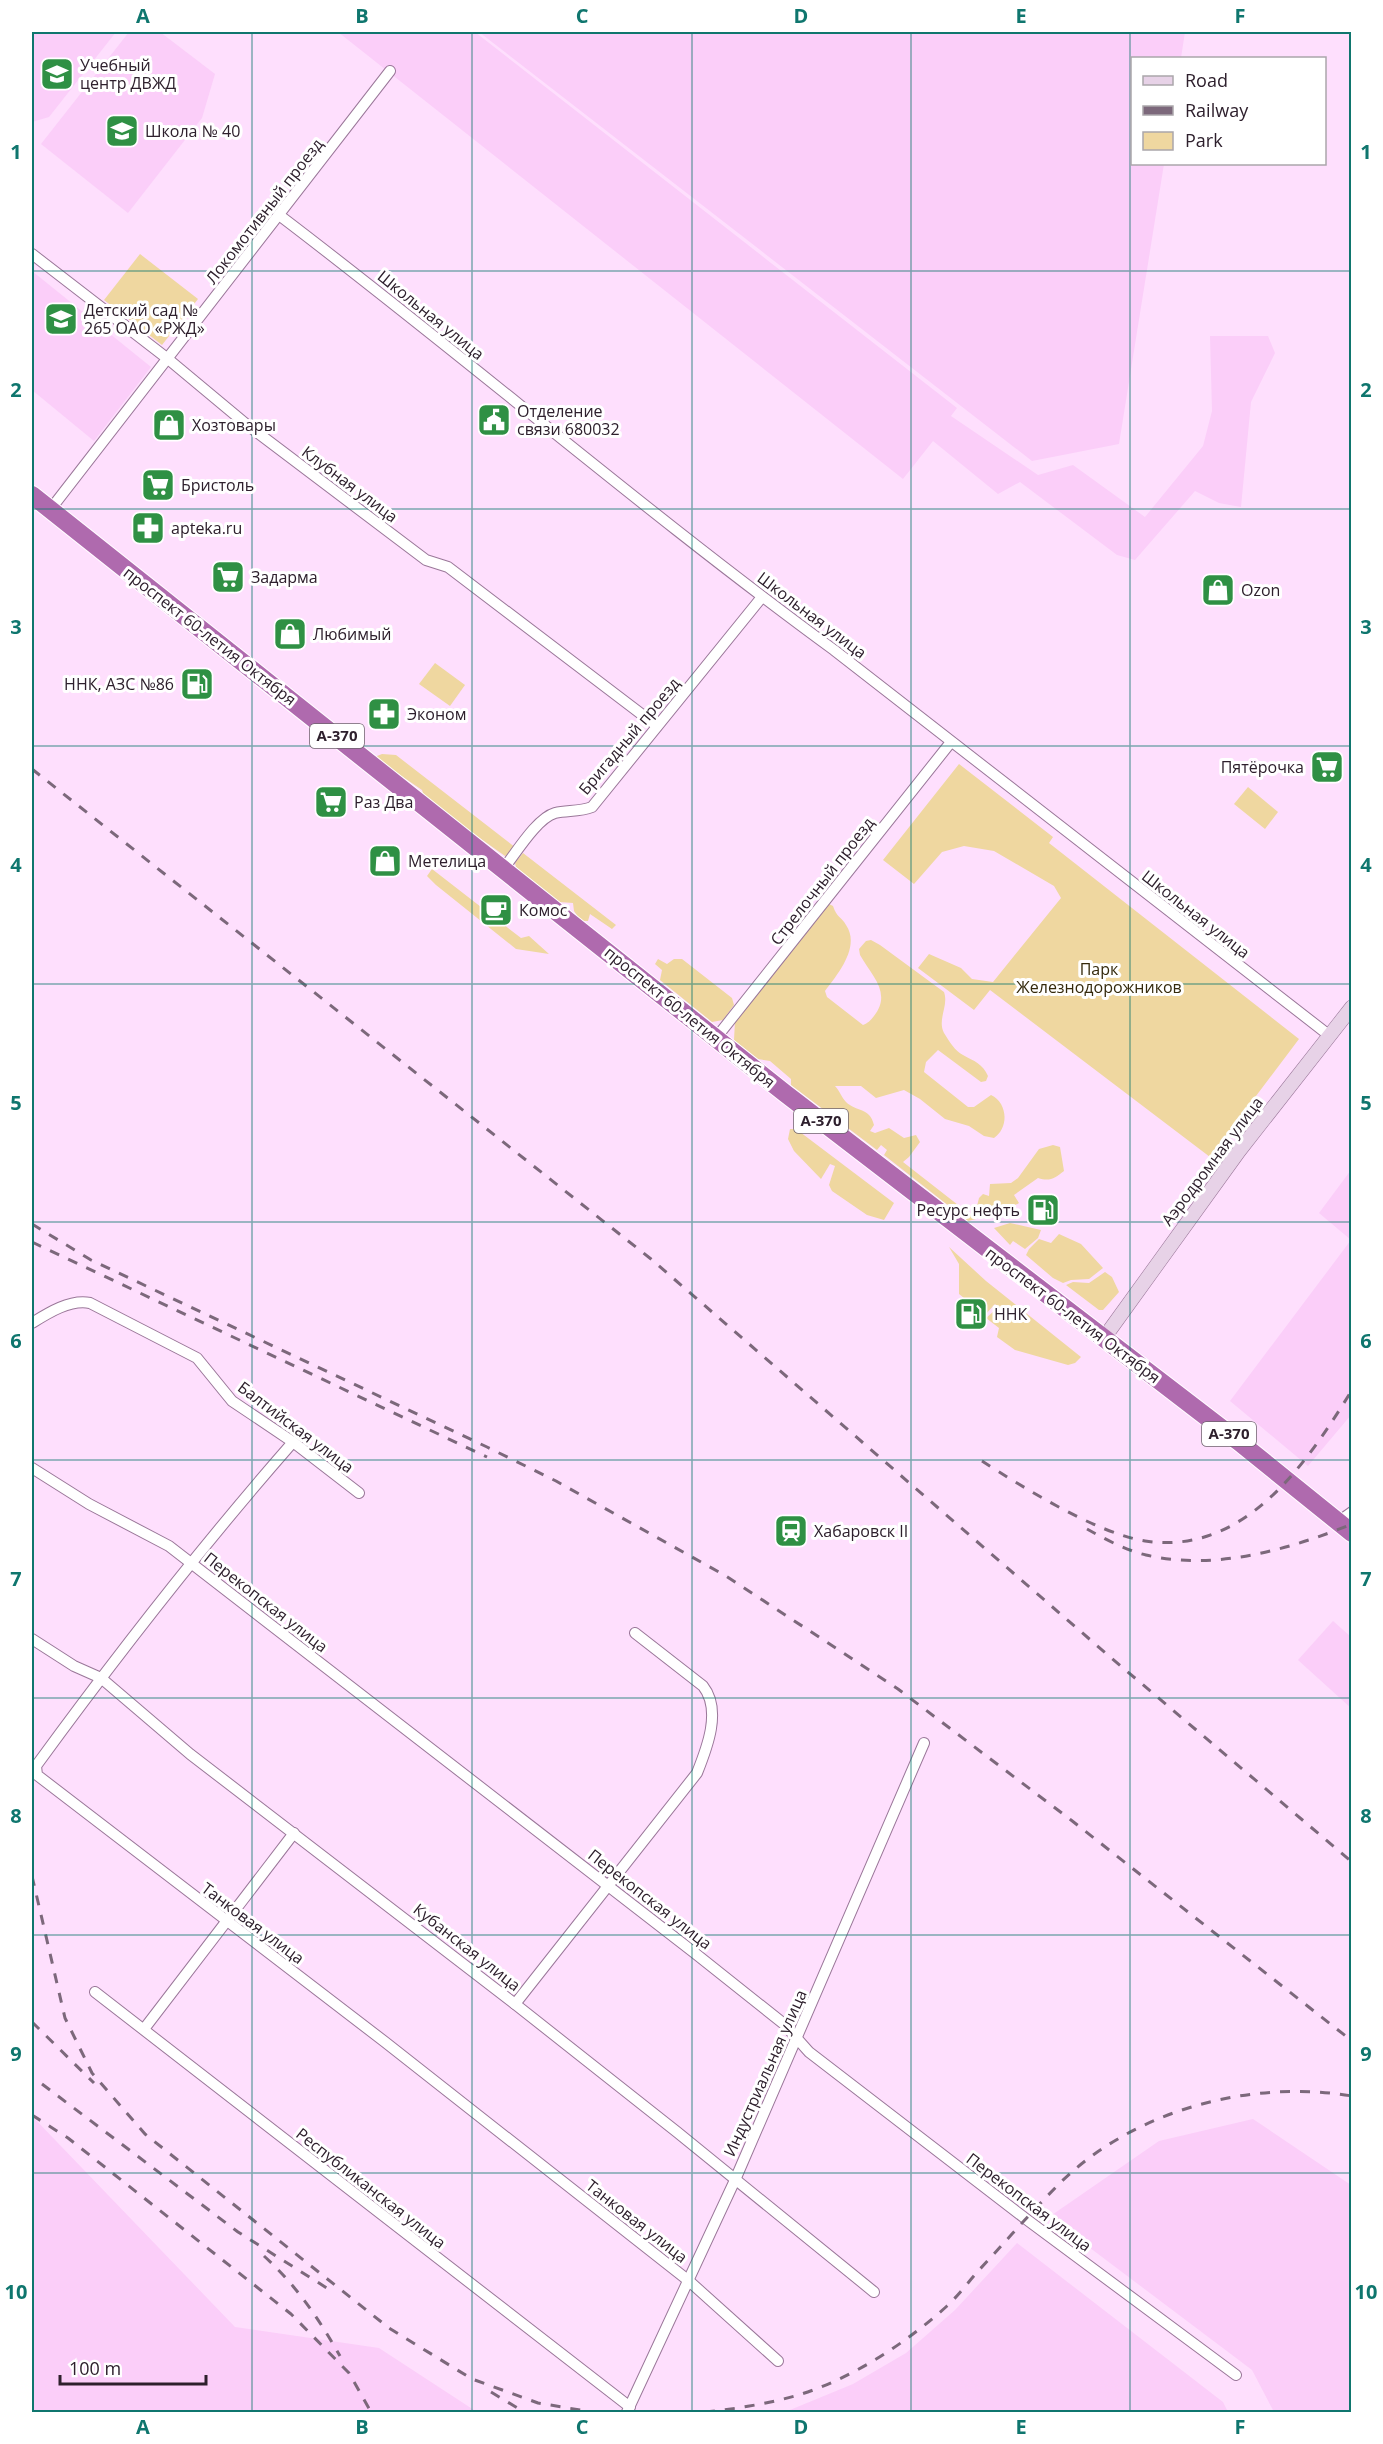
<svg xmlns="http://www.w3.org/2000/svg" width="1383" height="2444" viewBox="0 0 1383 2444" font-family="'Open Sans',sans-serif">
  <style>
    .built { fill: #fbcef9 }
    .green { fill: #efd7a0 }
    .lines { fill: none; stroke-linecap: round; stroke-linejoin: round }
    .street-casing { stroke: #9a7799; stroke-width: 12 }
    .secondary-casing { stroke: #9a7799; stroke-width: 15 }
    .highway-casing { stroke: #fff; stroke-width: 20 }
    .street { stroke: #fff; stroke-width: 10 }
    .secondary { stroke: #e7d2e7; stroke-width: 14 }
    .highway { stroke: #af6aae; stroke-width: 18 }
    .rail { stroke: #7c687b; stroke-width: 3; stroke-dasharray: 10 10; stroke-linecap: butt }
    .grid { fill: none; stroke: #0f766e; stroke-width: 1.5; stroke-opacity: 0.55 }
    .labels { text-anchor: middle; stroke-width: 6; stroke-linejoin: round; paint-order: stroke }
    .shield { fill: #fff; stroke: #6d636c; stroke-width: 1.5 }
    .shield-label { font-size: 15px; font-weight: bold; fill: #2e202d }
    .poi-label { font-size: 16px; fill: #2e202d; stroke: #fff; text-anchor: start }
    .street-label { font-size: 16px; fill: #2e202d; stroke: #fff }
    .park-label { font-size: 16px; fill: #34290c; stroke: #fff }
    .neatline { fill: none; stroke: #0f766e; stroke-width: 2 }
    .grid-label { font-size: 20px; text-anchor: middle; font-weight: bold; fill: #0f766e }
  </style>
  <rect width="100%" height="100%" fill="#fedffd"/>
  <g class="built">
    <polygon points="32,32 116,32 49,117 32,122"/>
    <polygon points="129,32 160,32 215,74 202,118 128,213 41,144"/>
    <polygon points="338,32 475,32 957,408 951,416 1038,475 1073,465 1145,517 1203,446 1212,411 1210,336 1268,336 1275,353 1251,402 1241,507 1219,503 1195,491 1135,560 1117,555 1020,482 998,494 933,441 903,479"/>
    <polygon points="479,32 1185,32 1181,58 1132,58 1132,164 1164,164 1119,444 1032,461"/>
    <polygon points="32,271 151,367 94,441 32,390"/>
    <polygon points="1351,1170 1351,1415 1308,1466 1230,1401 1351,1240 1319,1213"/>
    <polygon points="1333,1621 1351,1637 1351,1708 1298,1660"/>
    <polygon points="32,2116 235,2327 379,2348 477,2412 32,2412"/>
    <polygon points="1253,2119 1351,2185 1351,2412 1274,2412 1252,2370 1049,2217 1159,2141"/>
    <polygon points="1017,2243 1223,2402 1228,2412 785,2412 853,2384 906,2353 955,2310"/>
  </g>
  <g class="green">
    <polygon points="140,254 198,299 162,345 104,300"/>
    <polygon points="435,663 465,685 450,706 419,684"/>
    <polygon points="382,754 396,755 516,848 510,855 505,856 425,799 422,790 378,760 377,756"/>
    <polygon points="959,764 1053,837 1049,843 1299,1039 1210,1157 990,990 974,1010 918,968 929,954 961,968 972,979 993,982 1061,898 1054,886 994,851 964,846 942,852 914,884 883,860"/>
    <polygon points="1248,787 1278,812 1265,829 1234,804"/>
    <polygon points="523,853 616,925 612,929 590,914 588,921 581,921 574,911 573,903 559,902 516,867 515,863"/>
    <polygon points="432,869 521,938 529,936 549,954 516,949 436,885 427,876"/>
    <path d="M829 904 833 906C837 918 841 916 846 925 861 947 837 975 825 991L827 997 863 1025C868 1023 870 1021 874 1016 892 993 872 976 860 955L859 949 866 941 871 940 880 945 944 992C949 1006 937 1019 944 1033 949 1041 955 1051 963 1055 974 1061 983 1064 988 1076L986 1081 981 1082 938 1050 926 1062 924 1072 968 1107H974L991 1095C1008 1103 1009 1128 994 1138L984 1136 969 1126 945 1119 920 1099 904 1090 876 1098 861 1086H835C840 1091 841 1097 846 1102 856 1112 870 1107 874 1125L870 1131 875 1133 889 1128 904 1138 916 1135 920 1142 909 1157 903 1162 976 1219 968 1221 884 1155 887 1150 881 1145 877 1150 791 1085V1079L770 1061 758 1059 734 1040 735 1021Z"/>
    <polygon points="658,959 667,964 674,959 682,959 732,998 734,1005 723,1020 712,1022 660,980 662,970 655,964"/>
    <polygon points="790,1129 796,1129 894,1203 884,1220 867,1215 832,1191 829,1185 835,1166 830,1164 821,1179 794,1151 788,1139"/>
    <path d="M1053 1145 1060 1147 1064 1171C1055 1178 1050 1182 1038 1178L1014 1195 1019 1203C1007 1210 994 1219 980 1217L976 1210 979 1198 983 1194 989 1196 990 1184 1011 1183 1018 1178 1039 1149Z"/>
    <polygon points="1010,1223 1041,1230 1038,1238 1025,1249 1013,1241 1010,1245 994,1228"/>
    <polygon points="1059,1234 1081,1244 1103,1268 1089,1279 1071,1280 1063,1283 1053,1278 1026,1255 1029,1249 1039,1239 1051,1243"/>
    <polygon points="949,1247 986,1281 1081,1357 1075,1363 1068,1365 1015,1350 997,1337 999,1328 986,1318 994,1311 1001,1318 1005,1314 995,1304 985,1315 959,1294 959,1264"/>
    <polygon points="1105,1272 1112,1277 1119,1292 1103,1310 1099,1310 1066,1285 1073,1282 1089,1283"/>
  </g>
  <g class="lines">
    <defs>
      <g id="street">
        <path d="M279 215C466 357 644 511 834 650L1330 1036"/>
        <polyline points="32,254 168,359 246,424 426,560 448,567 657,726"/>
        <polyline points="50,510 390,71"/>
        <path d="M504 868C516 853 537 818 555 813 567 810 579 812 592 807L762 597"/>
        <polyline points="716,1038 951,742"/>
        <path d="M32 1323C48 1313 70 1299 90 1303L197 1358 232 1401 293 1442 359 1493"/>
        <path d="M293 1442C202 1546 117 1655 36 1766L37 1775 385 2042 689 2281 778 2361"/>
        <polyline points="32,1468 89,1504 169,1546 696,1954 784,2024 809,2052 1026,2219 1236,2375"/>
        <polyline points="1338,1522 1352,1512"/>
        <polyline points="32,1639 74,1666 101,1678 190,1754 515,2004 677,2132 874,2292"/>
        <polyline points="95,1992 630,2407"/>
        <path d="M515 2004 697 1773C707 1748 722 1710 703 1686L635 1633"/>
        <polyline points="144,2029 294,1833"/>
        <polyline points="627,2412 735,2180 924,1743"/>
      </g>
      <polyline id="secondary" points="1104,1338 1239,1151 1352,1007"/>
      <polyline id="highway" points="32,495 786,1094 1238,1441 1352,1533"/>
    </defs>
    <use href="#street" class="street-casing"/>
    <use href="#secondary" class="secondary-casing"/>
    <use href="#highway" class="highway-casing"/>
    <use href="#street" class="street"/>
    <use href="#secondary" class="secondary"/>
    <use href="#highway" class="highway"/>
    <g class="rail">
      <polyline points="32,769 651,1259 1109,1656 1352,1862"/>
      <polyline points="32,1224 91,1260 487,1447 556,1481 726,1576 898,1689 1071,1820 1352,2041"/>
      <polyline points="32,1242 487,1457"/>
      <path d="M982 1461C1024 1488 1096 1533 1145 1541 1245 1556 1307 1463 1352 1390"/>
      <path d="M1087 1529C1105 1539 1125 1550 1146 1555 1214 1571 1288 1550 1352 1524"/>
      <polyline points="32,1876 65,2018 92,2073 145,2134 389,2328 472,2379 538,2403 592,2412"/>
      <polyline points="32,2022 94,2083"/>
      <polyline points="42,2084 238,2232 330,2290"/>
      <polyline points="32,2115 68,2138 291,2314 349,2373 371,2412"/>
      <path d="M264 2256C296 2285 319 2319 340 2356"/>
      <polyline points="491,2392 524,2412"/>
      <path d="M705 2412C735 2409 766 2404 795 2396 850 2380 905 2344 947 2306 959 2295 969 2281 980 2269 1007 2240 1033 2210 1061 2182 1135 2110 1250 2079 1352 2096"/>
    </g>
  </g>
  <path class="grid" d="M252 32V2412M472 32V2412M692 32V2412M911 32V2412M1130 32V2412M32 271H1352M32 509H1352M32 746H1352M32 984H1352M32 1222H1352M32 1460H1352M32 1698H1352M32 1935H1352M32 2173H1352"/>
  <defs>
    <symbol id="university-square" viewBox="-11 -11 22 22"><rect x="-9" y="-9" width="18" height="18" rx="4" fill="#2f9044" stroke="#fff"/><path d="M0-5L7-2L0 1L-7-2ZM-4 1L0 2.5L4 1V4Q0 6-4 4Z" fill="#fff"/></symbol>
    <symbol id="school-square" viewBox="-11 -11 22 22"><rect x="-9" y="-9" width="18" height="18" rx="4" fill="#2f9044" stroke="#fff"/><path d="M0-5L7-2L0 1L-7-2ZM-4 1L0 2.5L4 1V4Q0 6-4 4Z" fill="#fff"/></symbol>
    <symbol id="civic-square" viewBox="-11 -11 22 22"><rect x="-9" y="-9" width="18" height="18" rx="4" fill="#2f9044" stroke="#fff"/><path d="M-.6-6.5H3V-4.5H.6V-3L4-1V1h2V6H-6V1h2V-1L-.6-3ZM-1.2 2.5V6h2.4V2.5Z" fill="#fff"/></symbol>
    <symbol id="shop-square" viewBox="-11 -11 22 22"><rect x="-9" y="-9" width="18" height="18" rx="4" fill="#2f9044" stroke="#fff"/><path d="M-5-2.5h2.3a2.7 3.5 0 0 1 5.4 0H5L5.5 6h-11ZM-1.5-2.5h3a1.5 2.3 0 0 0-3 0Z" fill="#fff"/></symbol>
    <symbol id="supermarket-square" viewBox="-11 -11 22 22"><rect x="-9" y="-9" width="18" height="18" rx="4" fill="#2f9044" stroke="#fff"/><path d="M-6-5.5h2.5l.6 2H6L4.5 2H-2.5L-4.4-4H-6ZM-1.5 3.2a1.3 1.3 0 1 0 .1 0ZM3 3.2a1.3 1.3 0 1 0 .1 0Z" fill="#fff"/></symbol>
    <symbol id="pharmacy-square" viewBox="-11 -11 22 22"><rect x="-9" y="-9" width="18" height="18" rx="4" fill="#2f9044" stroke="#fff"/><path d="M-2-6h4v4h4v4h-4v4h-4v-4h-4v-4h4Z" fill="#fff"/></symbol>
    <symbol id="fuel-square" viewBox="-11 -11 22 22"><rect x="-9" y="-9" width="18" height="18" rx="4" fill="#2f9044" stroke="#fff"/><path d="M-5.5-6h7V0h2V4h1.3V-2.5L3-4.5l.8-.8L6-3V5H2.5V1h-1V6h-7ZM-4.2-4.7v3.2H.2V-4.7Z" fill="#fff"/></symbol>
    <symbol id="cafe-square" viewBox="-11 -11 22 22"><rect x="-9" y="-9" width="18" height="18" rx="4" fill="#2f9044" stroke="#fff"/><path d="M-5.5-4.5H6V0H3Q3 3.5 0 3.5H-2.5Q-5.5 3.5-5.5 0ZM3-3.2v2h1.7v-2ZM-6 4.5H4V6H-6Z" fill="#fff"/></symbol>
    <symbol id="station-square" viewBox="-11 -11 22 22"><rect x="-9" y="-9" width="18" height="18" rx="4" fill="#2f9044" stroke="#fff"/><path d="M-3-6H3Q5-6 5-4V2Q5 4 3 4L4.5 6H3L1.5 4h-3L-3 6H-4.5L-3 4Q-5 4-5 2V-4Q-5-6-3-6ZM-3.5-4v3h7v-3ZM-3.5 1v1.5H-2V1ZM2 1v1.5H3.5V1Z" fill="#fff"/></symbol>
  </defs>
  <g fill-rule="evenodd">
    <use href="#university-square" x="38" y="55" width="38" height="38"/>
    <use href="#school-square" x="103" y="112" width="38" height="38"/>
    <use href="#school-square" x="42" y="300" width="38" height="38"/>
    <use href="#civic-square" x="475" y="401" width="38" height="38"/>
    <use href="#shop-square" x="150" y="406" width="38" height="38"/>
    <use href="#supermarket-square" x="139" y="466" width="38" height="38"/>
    <use href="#pharmacy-square" x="129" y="509" width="38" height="38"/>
    <use href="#supermarket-square" x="209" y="558" width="38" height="38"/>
    <use href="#shop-square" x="1199" y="571" width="38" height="38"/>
    <use href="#shop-square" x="271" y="615" width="38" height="38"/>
    <use href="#fuel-square" x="178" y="665" width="38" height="38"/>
    <use href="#pharmacy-square" x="365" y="695" width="38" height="38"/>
    <use href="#supermarket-square" x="1308" y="748" width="38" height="38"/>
    <use href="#supermarket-square" x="312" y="783" width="38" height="38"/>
    <use href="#shop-square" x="366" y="842" width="38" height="38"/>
    <use href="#cafe-square" x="477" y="891" width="38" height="38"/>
    <use href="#fuel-square" x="1024" y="1191" width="38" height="38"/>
    <use href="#fuel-square" x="952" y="1295" width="38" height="38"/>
    <use href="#station-square" x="772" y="1512" width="38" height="38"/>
  </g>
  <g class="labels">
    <g class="shield">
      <rect x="310" y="724" width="54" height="24" rx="4.5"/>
      <rect x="794" y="1109" width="54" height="24" rx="4.5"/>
      <rect x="1202" y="1422" width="54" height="24" rx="4.5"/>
    </g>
    <g class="shield-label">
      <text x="337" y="741">А-370</text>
      <text x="821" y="1126">А-370</text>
      <text x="1229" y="1439">А-370</text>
    </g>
    <g class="poi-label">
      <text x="80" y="71">Учебный<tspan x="80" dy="18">центр ДВЖД</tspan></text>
      <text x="145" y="137">Школа № 40</text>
      <text x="84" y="316">Детский сад №<tspan x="84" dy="18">265 ОАО «РЖД»</tspan></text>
      <text x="517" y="417">Отделение<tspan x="517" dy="18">связи 680032</tspan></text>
      <text x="192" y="431">Хозтовары</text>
      <text x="181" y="491">Бристоль</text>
      <text x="171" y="534">apteka.ru</text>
      <text x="251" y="583">Задарма</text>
      <text x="1241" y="596">Ozon</text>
      <text x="313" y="640">Любимый</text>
      <text x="174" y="690" text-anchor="end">ННК, АЗС №86</text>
      <text x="407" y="720">Эконом</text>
      <text x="1304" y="773" text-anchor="end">Пятёрочка</text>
      <text x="354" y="808">Раз Два</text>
      <text x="408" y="867">Метелица</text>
      <text x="519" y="916">Комос</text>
      <text x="1020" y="1216" text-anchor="end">Ресурс нефть</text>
      <text x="994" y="1320">ННК</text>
      <text x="814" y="1537">Хабаровск II</text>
    </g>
    <g class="street-label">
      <text transform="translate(264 211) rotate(-52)" y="6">Локомотивный проезд</text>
      <text transform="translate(431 315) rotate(39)" y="6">Школьная улица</text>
      <text transform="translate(350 484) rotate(37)" y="6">Клубная улица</text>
      <text transform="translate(812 615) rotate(37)" y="6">Школьная улица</text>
      <text transform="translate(210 636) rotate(38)" y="6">проспект 60-летия Октября</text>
      <text transform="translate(629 736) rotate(-50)" y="6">Бригадный проезд</text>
      <text transform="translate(822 881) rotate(-52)" y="6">Стрелочный проезд</text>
      <text transform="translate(1196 914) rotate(38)" y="6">Школьная улица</text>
      <text transform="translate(690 1017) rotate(39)" y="6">проспект 60-летия Октября</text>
      <text transform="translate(1212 1161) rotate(-53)" y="6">Аэродромная улица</text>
      <text transform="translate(1073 1315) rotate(37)" y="6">проспект 60-летия Октября</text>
      <text transform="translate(296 1427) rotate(37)" y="6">Балтийская улица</text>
      <text transform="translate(266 1602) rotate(38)" y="6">Перекопская улица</text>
      <text transform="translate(650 1899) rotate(38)" y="6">Перекопская улица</text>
      <text transform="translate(253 1923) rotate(37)" y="6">Танковая улица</text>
      <text transform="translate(467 1947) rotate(38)" y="6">Кубанская улица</text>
      <text transform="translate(765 2073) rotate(-66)" y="6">Индустриальная улица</text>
      <text transform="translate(371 2188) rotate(38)" y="6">Республиканская улица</text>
      <text transform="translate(1029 2202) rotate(37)" y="6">Перекопская улица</text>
      <text transform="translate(637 2221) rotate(38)" y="6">Танковая улица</text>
    </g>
    <g class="park-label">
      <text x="1099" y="975">Парк<tspan x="1099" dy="18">Железнодорожников</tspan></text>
    </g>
  </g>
  <rect width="1383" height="2444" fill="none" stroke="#ffffff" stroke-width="66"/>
  <rect x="1131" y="57" width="195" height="108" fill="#ffffff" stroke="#aba6ab" stroke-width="1.5"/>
  <rect x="1143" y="76" width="30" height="9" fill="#e7d2e7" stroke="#aba6ab" stroke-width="1.5"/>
  <text x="1185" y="87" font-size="18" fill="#2e202d">Road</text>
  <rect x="1143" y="106" width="30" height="9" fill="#7c687b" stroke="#aba6ab" stroke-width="1.5"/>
  <text x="1185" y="117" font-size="18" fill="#2e202d">Railway</text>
  <rect x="1143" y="132" width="30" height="18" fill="#efd7a0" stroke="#aba6ab" stroke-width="1.5"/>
  <text x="1185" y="147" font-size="18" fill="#2e202d">Park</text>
  <path d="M60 2375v9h146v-9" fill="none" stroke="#2e202d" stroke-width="3"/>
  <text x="69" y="2375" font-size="18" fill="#2e202d" stroke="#ffffff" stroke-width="4.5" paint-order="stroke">100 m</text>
  <rect x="33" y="33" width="1317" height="2378" class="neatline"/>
  <g class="grid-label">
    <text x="143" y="23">A</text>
    <text x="362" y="23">B</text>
    <text x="582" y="23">C</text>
    <text x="801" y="23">D</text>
    <text x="1021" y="23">E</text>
    <text x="1240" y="23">F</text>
    <text x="16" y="159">1</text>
    <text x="1366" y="159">1</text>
    <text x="16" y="397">2</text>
    <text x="1366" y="397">2</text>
    <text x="16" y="634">3</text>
    <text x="1366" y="634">3</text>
    <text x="16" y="872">4</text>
    <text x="1366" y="872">4</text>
    <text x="16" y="1110">5</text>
    <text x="1366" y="1110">5</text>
    <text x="16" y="1348">6</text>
    <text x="1366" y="1348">6</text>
    <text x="16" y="1586">7</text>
    <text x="1366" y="1586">7</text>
    <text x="16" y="1823">8</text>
    <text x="1366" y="1823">8</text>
    <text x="16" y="2061">9</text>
    <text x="1366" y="2061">9</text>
    <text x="16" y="2299">10</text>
    <text x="1366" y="2299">10</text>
    <text x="143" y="2434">A</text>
    <text x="362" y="2434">B</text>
    <text x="582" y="2434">C</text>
    <text x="801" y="2434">D</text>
    <text x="1021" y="2434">E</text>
    <text x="1240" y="2434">F</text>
  </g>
</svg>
